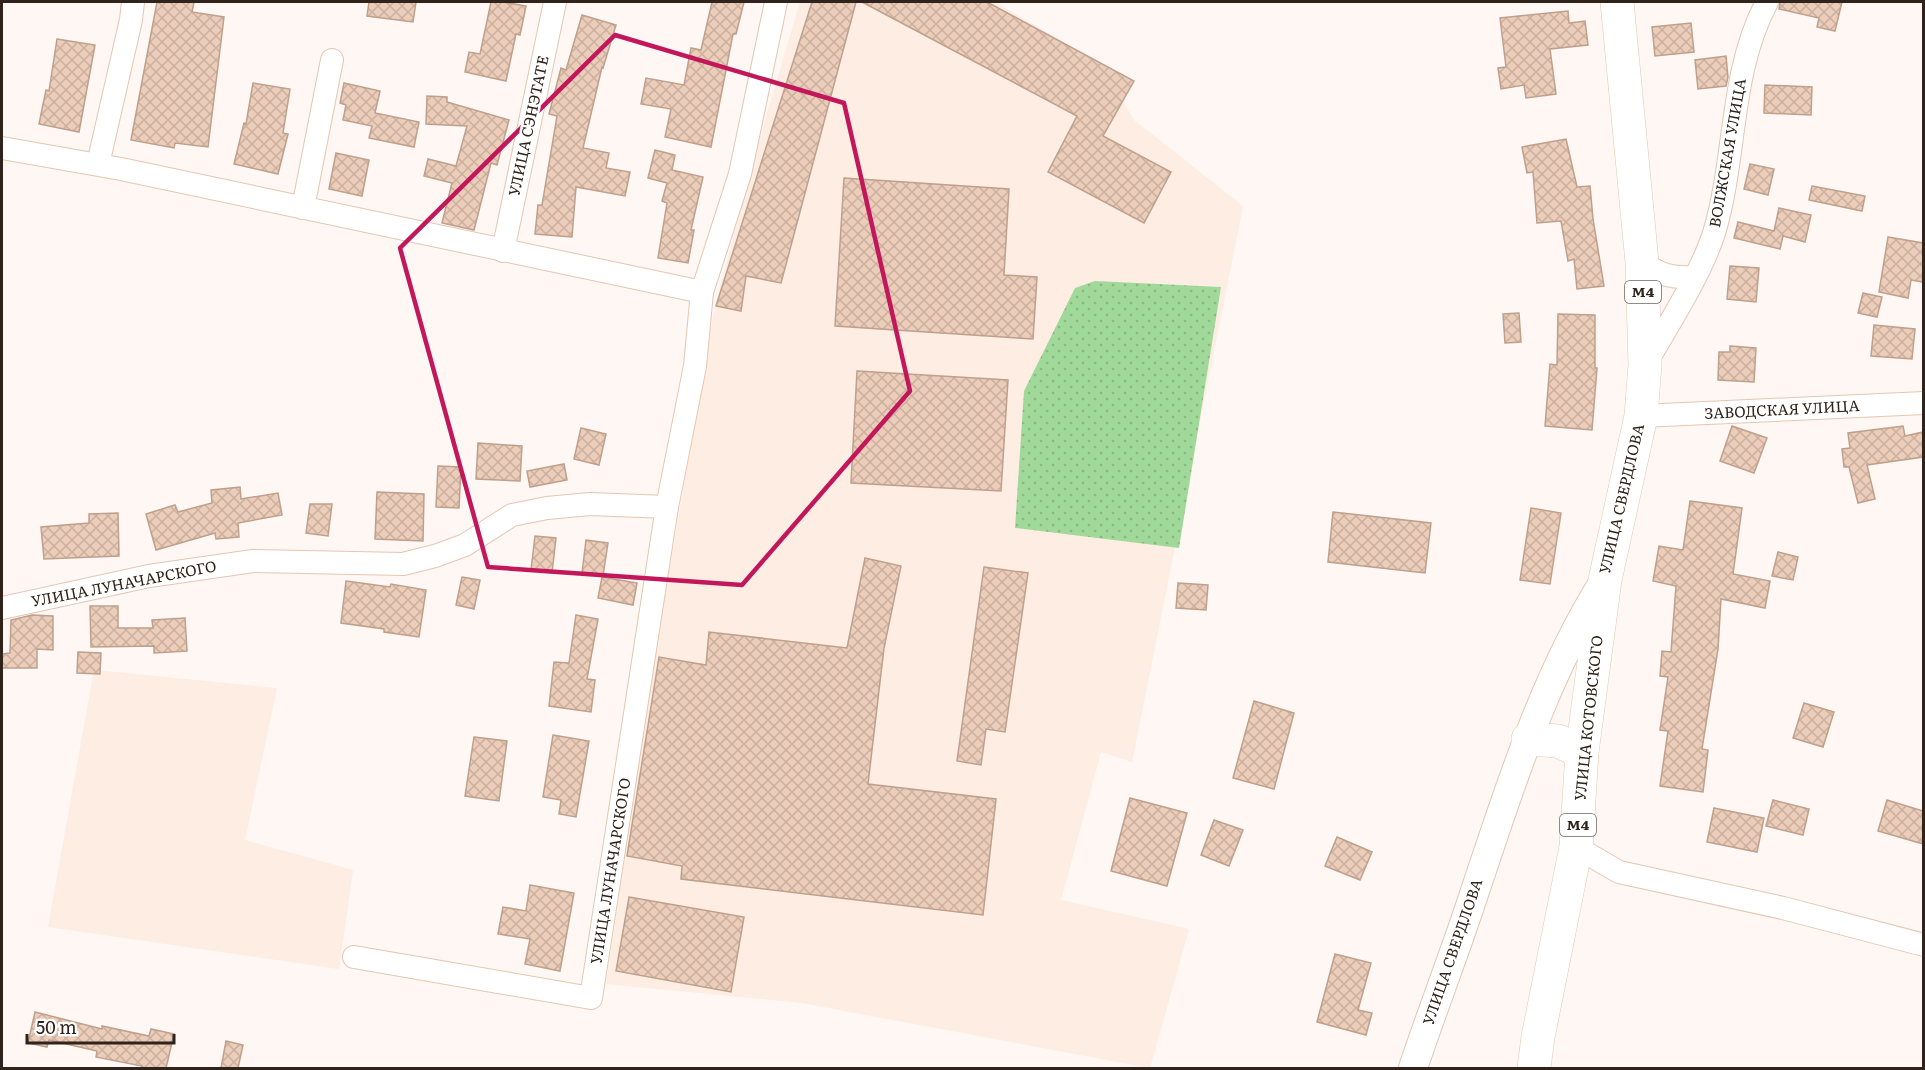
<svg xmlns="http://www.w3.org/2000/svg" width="1925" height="1070" viewBox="0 0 1925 1070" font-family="Literata,serif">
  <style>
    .built { fill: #fdede3 }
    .green { fill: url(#green-dots) }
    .building { fill: url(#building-cross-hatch); stroke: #bea08c; stroke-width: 1.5 }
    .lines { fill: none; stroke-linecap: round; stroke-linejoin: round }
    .minor-casing { stroke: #e5c6b1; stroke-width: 24 }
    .tertiary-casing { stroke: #e5c6b1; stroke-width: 30 }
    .trunk-casing { stroke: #e5c6b1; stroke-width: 34 }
    .minor { stroke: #fff; stroke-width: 22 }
    .tertiary { stroke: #fff; stroke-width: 28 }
    .trunk { stroke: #fff; stroke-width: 33 }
    .marked { fill: none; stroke: #c2185b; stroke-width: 4.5; stroke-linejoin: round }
    .labels { text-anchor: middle; stroke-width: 5; stroke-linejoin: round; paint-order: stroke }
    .shield { fill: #fff; stroke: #6d655f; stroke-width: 1.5 }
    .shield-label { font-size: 14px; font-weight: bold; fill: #2f231b }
    .street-label { font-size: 15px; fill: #2f231b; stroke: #fff }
  </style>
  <defs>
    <pattern id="green-dots" width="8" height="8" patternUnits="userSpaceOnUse" patternTransform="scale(1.5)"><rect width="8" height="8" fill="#a0d999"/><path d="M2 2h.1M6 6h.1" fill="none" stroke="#8aba83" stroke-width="1.8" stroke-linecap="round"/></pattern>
    <pattern id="building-cross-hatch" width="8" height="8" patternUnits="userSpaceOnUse" patternTransform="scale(1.5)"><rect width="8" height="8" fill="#eccdb9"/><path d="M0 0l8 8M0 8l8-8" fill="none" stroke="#cbb09e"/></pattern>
  </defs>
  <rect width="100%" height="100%" fill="#fef7f3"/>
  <g class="built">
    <polygon points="800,2 995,2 1101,64 1134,120 1243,206 1132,762 1101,752 1061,900 1189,929 1150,1068 802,1003 606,984 656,646 715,306 762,131"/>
    <polygon points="94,670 277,688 245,840 353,870 339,969 48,927"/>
  </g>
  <polygon class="green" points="1095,281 1221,287 1179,548 1015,528 1024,391 1075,288"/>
  <g class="building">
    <polygon points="157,2 194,2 192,12 224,17 208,147 175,143 174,148 131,140"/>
    <polygon points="369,2 416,2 413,22 367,16"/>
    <polygon points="491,2 503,2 526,6 520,35 516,34 506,81 465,72 469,52 480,54"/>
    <polygon points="712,2 744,2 736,34 733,34 711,147 665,137 671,109 641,104 646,78 684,85 691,48 701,50"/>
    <polygon points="812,2 856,2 781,283 746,276 741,311 716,306"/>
    <polygon points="862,2 987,2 1134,81 1103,136 1171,172 1144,223 1048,172 1077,116"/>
    <polygon points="1780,2 1842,2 1835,31 1817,27 1819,18 1779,9"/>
    <polygon points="1568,11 1569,23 1585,21 1588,45 1550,49 1556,94 1526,98 1524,85 1501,89 1498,68 1506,67 1500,18"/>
    <polygon points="582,15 616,25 603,68 602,67 583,148 609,153 606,168 630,172 625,196 576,187 572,237 535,234 538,205 542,205 557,116 549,114 561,68 566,70"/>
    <polygon points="1691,23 1694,52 1655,56 1652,27"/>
    <polygon points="57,39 95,45 79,132 39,124 46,90 49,91"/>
    <polygon points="1726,56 1728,77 1726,86 1698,89 1695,60"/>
    <polygon points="253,83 290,89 283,133 288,134 278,174 234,164 244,123 246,124"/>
    <polygon points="344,83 380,91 375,113 419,122 414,147 369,138 372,126 343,120 346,105 340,103"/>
    <polygon points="1765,85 1812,87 1811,115 1764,113"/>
    <polygon points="427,96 447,97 447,102 509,120 497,165 491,163 474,230 442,223 452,183 424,176 428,159 456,166 467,126 426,124"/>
    <polygon points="1566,139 1577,187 1590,186 1593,219 1604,286 1577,289 1574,259 1568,261 1561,221 1537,223 1533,172 1527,173 1522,147"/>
    <polygon points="655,150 675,155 672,170 703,177 691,230 694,230 688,263 658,258 667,203 662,201 667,183 648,178"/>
    <polygon points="336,153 369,160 362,196 329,189"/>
    <polygon points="1750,164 1774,169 1768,195 1744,189"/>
    <polygon points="844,178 1009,189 1004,275 1037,277 1033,339 835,326"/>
    <polygon points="1812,186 1865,196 1862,211 1809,200"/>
    <polygon points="1779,208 1811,215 1805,242 1783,236 1780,249 1734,238 1738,222 1774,231"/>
    <polygon points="1888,237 1923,243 1923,282 1911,280 1908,298 1879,292"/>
    <polygon points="1730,266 1759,268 1756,302 1727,299"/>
    <polygon points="1863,293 1882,297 1877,317 1858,313"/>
    <polygon points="1519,313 1521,342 1505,343 1503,314"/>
    <polygon points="1558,314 1595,315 1595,368 1597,368 1592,430 1545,426 1550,364 1557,365"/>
    <polygon points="1874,325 1915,329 1912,359 1871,356"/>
    <polygon points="1730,346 1756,348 1754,382 1718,380 1719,352 1730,352"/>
    <polygon points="857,371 1008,380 1001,491 851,483"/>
    <polygon points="1732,426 1767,438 1754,473 1720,461"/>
    <polygon points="1903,426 1905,436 1923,432 1923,457 1867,465 1875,499 1858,503 1849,467 1844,467 1842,449 1850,448 1848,433"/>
    <polygon points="581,428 606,434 599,465 574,459"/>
    <polygon points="478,443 522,446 520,481 476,479"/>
    <polygon points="564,464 567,480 530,487 527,471"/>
    <polygon points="438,466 461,467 459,508 436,507"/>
    <polygon points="240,487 241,499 278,493 282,515 238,523 239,537 216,539 215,533 156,550 146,514 175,505 178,512 212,503 211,490"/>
    <polygon points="377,492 424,494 423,541 375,539"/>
    <polygon points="1690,501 1742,508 1733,574 1770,581 1765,608 1721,599 1718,649 1702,749 1708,750 1703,792 1660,786 1668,731 1660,730 1668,677 1660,676 1662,651 1671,652 1676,586 1653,581 1659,546 1683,550"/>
    <polygon points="310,504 332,504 328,536 306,533"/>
    <polygon points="1531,508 1561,513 1550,584 1520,580"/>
    <polygon points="1333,512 1431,523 1425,573 1328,562"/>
    <polygon points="118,513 119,556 44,559 41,527 89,523 89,514"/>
    <polygon points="535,536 556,538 552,573 531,570"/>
    <polygon points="586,540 608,543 603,576 582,573"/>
    <polygon points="1778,552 1798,557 1793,580 1772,576"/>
    <polygon points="865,558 901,566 884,648 868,784 996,799 983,915 681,879 682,866 627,856 659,657 706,665 709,632 847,648"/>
    <polygon points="984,567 1028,573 1005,732 986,729 981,765 957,761"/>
    <polygon points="462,577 480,580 474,609 456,605"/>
    <polygon points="602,577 637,583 633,605 598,598"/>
    <polygon points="346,581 390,587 391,584 426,590 419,637 384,632 384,629 341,623"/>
    <polygon points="1178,583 1208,585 1206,610 1176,608"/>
    <polygon points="90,606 118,606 118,628 153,628 152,620 185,618 187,651 154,653 154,646 91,647"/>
    <polygon points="32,615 53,616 53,650 37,649 37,668 2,668 2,654 10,653 11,620"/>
    <polygon points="576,615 598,619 587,679 595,680 591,712 549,706 554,662 569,663"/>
    <polygon points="78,652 101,653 100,674 77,673"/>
    <polygon points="1254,701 1294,713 1274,789 1233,778"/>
    <polygon points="1804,703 1834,712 1823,747 1793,738"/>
    <polygon points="553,735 589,741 576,817 559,814 561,800 543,797"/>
    <polygon points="474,737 507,741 499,801 465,796"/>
    <polygon points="1130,798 1187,813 1167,886 1111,871"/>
    <polygon points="1773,800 1809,809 1803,835 1766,826"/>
    <polygon points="1887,800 1923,811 1923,844 1878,831"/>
    <polygon points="1714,808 1764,818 1757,852 1707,842"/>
    <polygon points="1214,820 1243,830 1229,866 1201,855"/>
    <polygon points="1337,837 1372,852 1360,880 1325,866"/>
    <polygon points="530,885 574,893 560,971 525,964 530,939 498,934 503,907 526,911"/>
    <polygon points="629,897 744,917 731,992 616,971"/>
    <polygon points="1335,954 1371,963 1358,1010 1372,1013 1366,1035 1317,1022"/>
    <polygon points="35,1012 102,1029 102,1026 149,1036 151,1029 174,1034 166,1068 142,1068 142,1066 96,1057 97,1051 49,1040 47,1047 28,1043"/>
    <polygon points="226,1041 243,1045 238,1068 221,1068"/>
  </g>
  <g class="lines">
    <defs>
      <g id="minor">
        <polyline points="2,148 121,169 702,292"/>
        <polyline points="98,164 131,20 133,2"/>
        <polyline points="303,208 332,60"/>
        <polyline points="503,251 555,2"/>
        <path d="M1642 262C1661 275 1670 278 1694 277"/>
        <path d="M1646 363C1668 325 1701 274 1714 233 1737 157 1729 73 1767 2"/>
        <polyline points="1641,416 1924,403"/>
        <polyline points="2,608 149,576 253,561 403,564 435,556 465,545 512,515 547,508 590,504 667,507"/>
        <polyline points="1576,847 1619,872 1783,908 1924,945"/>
        <polyline points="354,957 591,998 667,507 695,366 702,292 740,174 776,2"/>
      </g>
      <path id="tertiary" d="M1413 1068C1432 1011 1454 955 1473 897 1509 790 1543 679 1603 583"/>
      <g id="trunk">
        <polyline points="1528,739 1558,741 1582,752"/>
        <polyline points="1534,1068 1538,1037 1576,847 1582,752 1605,580 1641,416 1645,365 1642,262 1617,2"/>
      </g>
    </defs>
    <use href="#minor" class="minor-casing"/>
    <use href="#tertiary" class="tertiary-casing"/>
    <use href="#trunk" class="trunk-casing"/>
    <use href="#minor" class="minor"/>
    <use href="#tertiary" class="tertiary"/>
    <use href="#trunk" class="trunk"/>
  </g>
  <path class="marked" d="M615 35 844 103 910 391 742 585 488 567 400 248Z"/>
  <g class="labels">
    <g class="shield">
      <rect x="1625" y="281" width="36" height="22" rx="4.5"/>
      <rect x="1560" y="814" width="36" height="22" rx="4.5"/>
    </g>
    <g class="shield-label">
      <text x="1643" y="297">M4</text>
      <text x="1578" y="830">M4</text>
    </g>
    <g class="street-label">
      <text transform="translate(529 126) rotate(-78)" y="5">УЛИЦА СЭНЭТАТЕ</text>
      <text transform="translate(1728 153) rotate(-80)" y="5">ВОЛЖСКАЯ УЛИЦА</text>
      <text transform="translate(1782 410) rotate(-3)" y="5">ЗАВОДСКАЯ УЛИЦА</text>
      <text transform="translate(1622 499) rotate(-77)" y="5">УЛИЦА СВЕРДЛОВА</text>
      <text transform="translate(124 584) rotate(-11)" y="5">УЛИЦА ЛУНАЧАРСКОГО</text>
      <text transform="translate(1589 718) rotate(-84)" y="5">УЛИЦА КОТОВСКОГО</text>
      <text transform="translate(611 871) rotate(-81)" y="5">УЛИЦА ЛУНАЧАРСКОГО</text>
      <text transform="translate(1453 952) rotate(-71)" y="5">УЛИЦА СВЕРДЛОВА</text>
    </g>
  </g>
  <rect width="1925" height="1070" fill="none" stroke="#2f231b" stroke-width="6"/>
  <path d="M27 1034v9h147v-9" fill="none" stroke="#2f231b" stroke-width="3"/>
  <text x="36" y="1034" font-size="18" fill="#2f231b" stroke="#ffffff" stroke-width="4.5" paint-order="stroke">50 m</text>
</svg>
